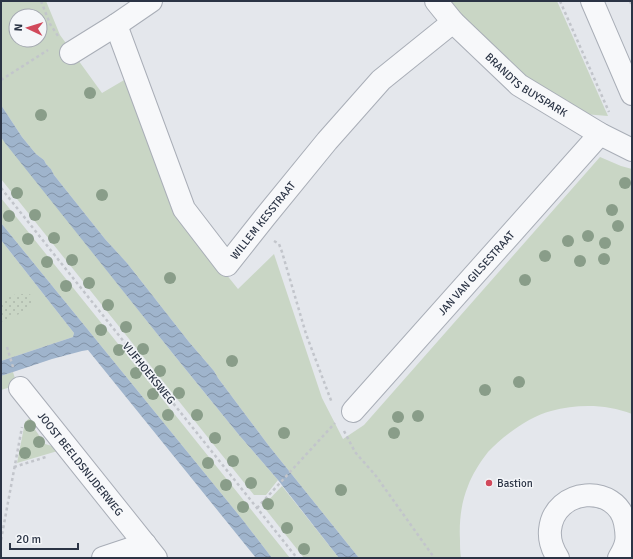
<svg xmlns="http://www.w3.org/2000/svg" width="633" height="559" viewBox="0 0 633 559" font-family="Signika,sans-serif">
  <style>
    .grass { fill: #c9d6c5; fill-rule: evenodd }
    .park { fill: url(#park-dots) }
    .water { fill: url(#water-waves) }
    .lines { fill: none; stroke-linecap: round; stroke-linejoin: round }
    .street-casing { stroke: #a9aeb7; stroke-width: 24 }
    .path { stroke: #c2c5cb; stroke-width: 2.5; stroke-dasharray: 3 3; stroke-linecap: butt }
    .street { stroke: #f7f8fa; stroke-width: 22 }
    .tree { fill: #899d89 }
    .poi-dot { fill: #d1495b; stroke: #f4f6f9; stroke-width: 1.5 }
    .labels { text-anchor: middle; stroke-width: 3; stroke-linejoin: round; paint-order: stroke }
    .street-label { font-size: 11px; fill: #2b3445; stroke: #f4f6f9 }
    .poi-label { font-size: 11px; fill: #2b3445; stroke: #f4f6f9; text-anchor: start }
  </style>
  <defs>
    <pattern id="park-dots" width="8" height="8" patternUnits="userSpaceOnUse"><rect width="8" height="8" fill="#c9d6c5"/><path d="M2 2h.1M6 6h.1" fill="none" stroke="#adb8ab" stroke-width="1.8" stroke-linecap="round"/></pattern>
    <pattern id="water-waves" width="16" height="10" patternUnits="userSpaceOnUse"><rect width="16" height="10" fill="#9fb4cc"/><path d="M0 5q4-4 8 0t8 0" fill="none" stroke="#8293a7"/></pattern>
  </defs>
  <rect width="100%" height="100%" fill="#e4e7ec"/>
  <g class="grass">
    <path d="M1 1H46L60 35 102 93 131 76 181 218 238 289 274 254 322 398 343 439 364 425 600 157 621 166 632 169V414C606 404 578 404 551 411 530 416 503 436 488 452 480 462 472 475 468 486 461 503 459 522 460 540 460 546 460 552 461 558H359L269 446 218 378 214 371 189 342 127 263 105 239 54 175 51 169 46 164 44 160 36 154 22 137 1 105ZM16 16H40V40H16Z"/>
    <polygon points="449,1 557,1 608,116 584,114 518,72 479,36"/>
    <polygon points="1,137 174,355 239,435 278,480 266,495 254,495 1,179"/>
    <polygon points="1,198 290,558 272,558 242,519 1,223"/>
    <polygon points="1,240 74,333 73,337 1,361"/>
    <polygon points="13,372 17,385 1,390 1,376"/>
    <polygon points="33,415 35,418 34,428 45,444 59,448 61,450 17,463 25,422"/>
    <polygon points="282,486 339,558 304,558 263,506"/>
  </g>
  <polygon class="park" points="16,294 30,294 35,303 26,311 1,322 1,301"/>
  <g class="water">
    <polygon points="1,105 22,137 36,154 44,160 46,164 51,169 54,175 105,239 127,263 189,342 214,371 218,378 269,446 359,558 339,558 278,480 239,435 174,355 5,143 1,137"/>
    <polygon points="1,223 242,519 272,558 256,558 88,350 82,351 52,359 1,376 1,361 73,337 74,333 1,240"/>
  </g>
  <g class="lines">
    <defs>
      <g id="street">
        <path id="s1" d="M436 1 453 22 519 85 600 134 632 150"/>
        <polyline points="592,1 632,94"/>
        <path id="s2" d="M116 25 184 209 227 265 265 217 327 141 381 80 453 22"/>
        <polyline points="71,53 116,25 151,1"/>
        <path id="s3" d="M20 388 156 558"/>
        <path id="s4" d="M353 411 600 134"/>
        <polyline points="103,558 145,544"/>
        <path d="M558 558C552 549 549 541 550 530 554 487 617 483 625 523 628 539 627 545 619 558"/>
      </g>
    </defs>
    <use href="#street" class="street-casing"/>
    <g class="path">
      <polyline points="41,1 50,24 58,36"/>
      <polyline points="560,1 609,112"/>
      <polyline points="630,1 632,6"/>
      <polyline points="1,80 48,50"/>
      <polyline points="1,188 297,558"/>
      <polyline points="274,241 279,244 282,252 306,334 332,403"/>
      <polyline points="7,347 13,367"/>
      <polyline points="344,431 355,452 376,476 433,556 433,558"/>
      <polyline points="14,467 46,457"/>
      <polyline points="257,508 335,423"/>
      <polyline points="1,540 22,427"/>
    </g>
    <use href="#street" class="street"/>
  </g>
  <g class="tree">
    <circle cx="90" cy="93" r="6"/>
    <circle cx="41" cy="115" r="6"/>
    <circle cx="625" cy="183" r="6"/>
    <circle cx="17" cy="193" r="6"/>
    <circle cx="102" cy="195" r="6"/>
    <circle cx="612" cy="210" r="6"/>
    <circle cx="35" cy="215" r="6"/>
    <circle cx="9" cy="216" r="6"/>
    <circle cx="618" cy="226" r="6"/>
    <circle cx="588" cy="236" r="6"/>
    <circle cx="54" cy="238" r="6"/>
    <circle cx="28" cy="239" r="6"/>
    <circle cx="568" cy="241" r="6"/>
    <circle cx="605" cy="243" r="6"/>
    <circle cx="545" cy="256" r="6"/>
    <circle cx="604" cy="259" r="6"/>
    <circle cx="72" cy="260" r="6"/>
    <circle cx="580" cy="261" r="6"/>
    <circle cx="47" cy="262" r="6"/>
    <circle cx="170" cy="278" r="6"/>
    <circle cx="525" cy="280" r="6"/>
    <circle cx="89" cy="283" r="6"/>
    <circle cx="66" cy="286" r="6"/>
    <circle cx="108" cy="305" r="6"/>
    <circle cx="126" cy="327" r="6"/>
    <circle cx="101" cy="330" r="6"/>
    <circle cx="143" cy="349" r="6"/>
    <circle cx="119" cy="350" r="6"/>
    <circle cx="232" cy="361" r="6"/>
    <circle cx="160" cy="371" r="6"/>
    <circle cx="136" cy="373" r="6"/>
    <circle cx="519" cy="382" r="6"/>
    <circle cx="485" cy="390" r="6"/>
    <circle cx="179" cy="393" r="6"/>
    <circle cx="153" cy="394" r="6"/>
    <circle cx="168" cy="415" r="6"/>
    <circle cx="197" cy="415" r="6"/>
    <circle cx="418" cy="416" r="6"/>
    <circle cx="398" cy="417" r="6"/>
    <circle cx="30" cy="426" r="6"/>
    <circle cx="284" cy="433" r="6"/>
    <circle cx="394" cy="433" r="6"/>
    <circle cx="215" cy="438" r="6"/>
    <circle cx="39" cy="442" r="6"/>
    <circle cx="25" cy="453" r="6"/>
    <circle cx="233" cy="461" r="6"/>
    <circle cx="208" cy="463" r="6"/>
    <circle cx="251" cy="483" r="6"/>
    <circle cx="226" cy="485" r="6"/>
    <circle cx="341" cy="490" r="6"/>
    <circle cx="268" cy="504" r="6"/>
    <circle cx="243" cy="507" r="6"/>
    <circle cx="287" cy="528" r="6"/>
    <circle cx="304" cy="549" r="6"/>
  </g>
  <circle class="poi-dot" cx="489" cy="483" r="4"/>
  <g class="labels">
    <g class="street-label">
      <text dy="4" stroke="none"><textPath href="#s1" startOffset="124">BRANDTS BUYSPARK</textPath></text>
      <text dy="4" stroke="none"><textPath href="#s2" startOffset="324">WILLEM KESSTRAAT</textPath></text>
      <text dy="4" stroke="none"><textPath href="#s4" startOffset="185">JAN VAN GILSESTRAAT</textPath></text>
      <text transform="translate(149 373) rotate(51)" y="4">VIJFHOEKSWEG</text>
      <text dy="4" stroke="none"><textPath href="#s3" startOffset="97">JOOST BEELDSNIJDERWEG</textPath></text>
    </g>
    <g class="poi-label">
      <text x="497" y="487">Bastion</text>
    </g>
  </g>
  <rect width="633" height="559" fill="none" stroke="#2b3445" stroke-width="4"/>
  <g transform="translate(28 28) rotate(274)"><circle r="19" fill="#f4f6f9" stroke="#a4a8b1"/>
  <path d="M0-3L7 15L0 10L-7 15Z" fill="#d1495b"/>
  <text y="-6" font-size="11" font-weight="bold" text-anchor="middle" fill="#2b3445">N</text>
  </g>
  <path d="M10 543v6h68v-6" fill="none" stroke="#2b3445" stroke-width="2"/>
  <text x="16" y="543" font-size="12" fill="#2b3445" stroke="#f4f6f9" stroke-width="3" paint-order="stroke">20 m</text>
</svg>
